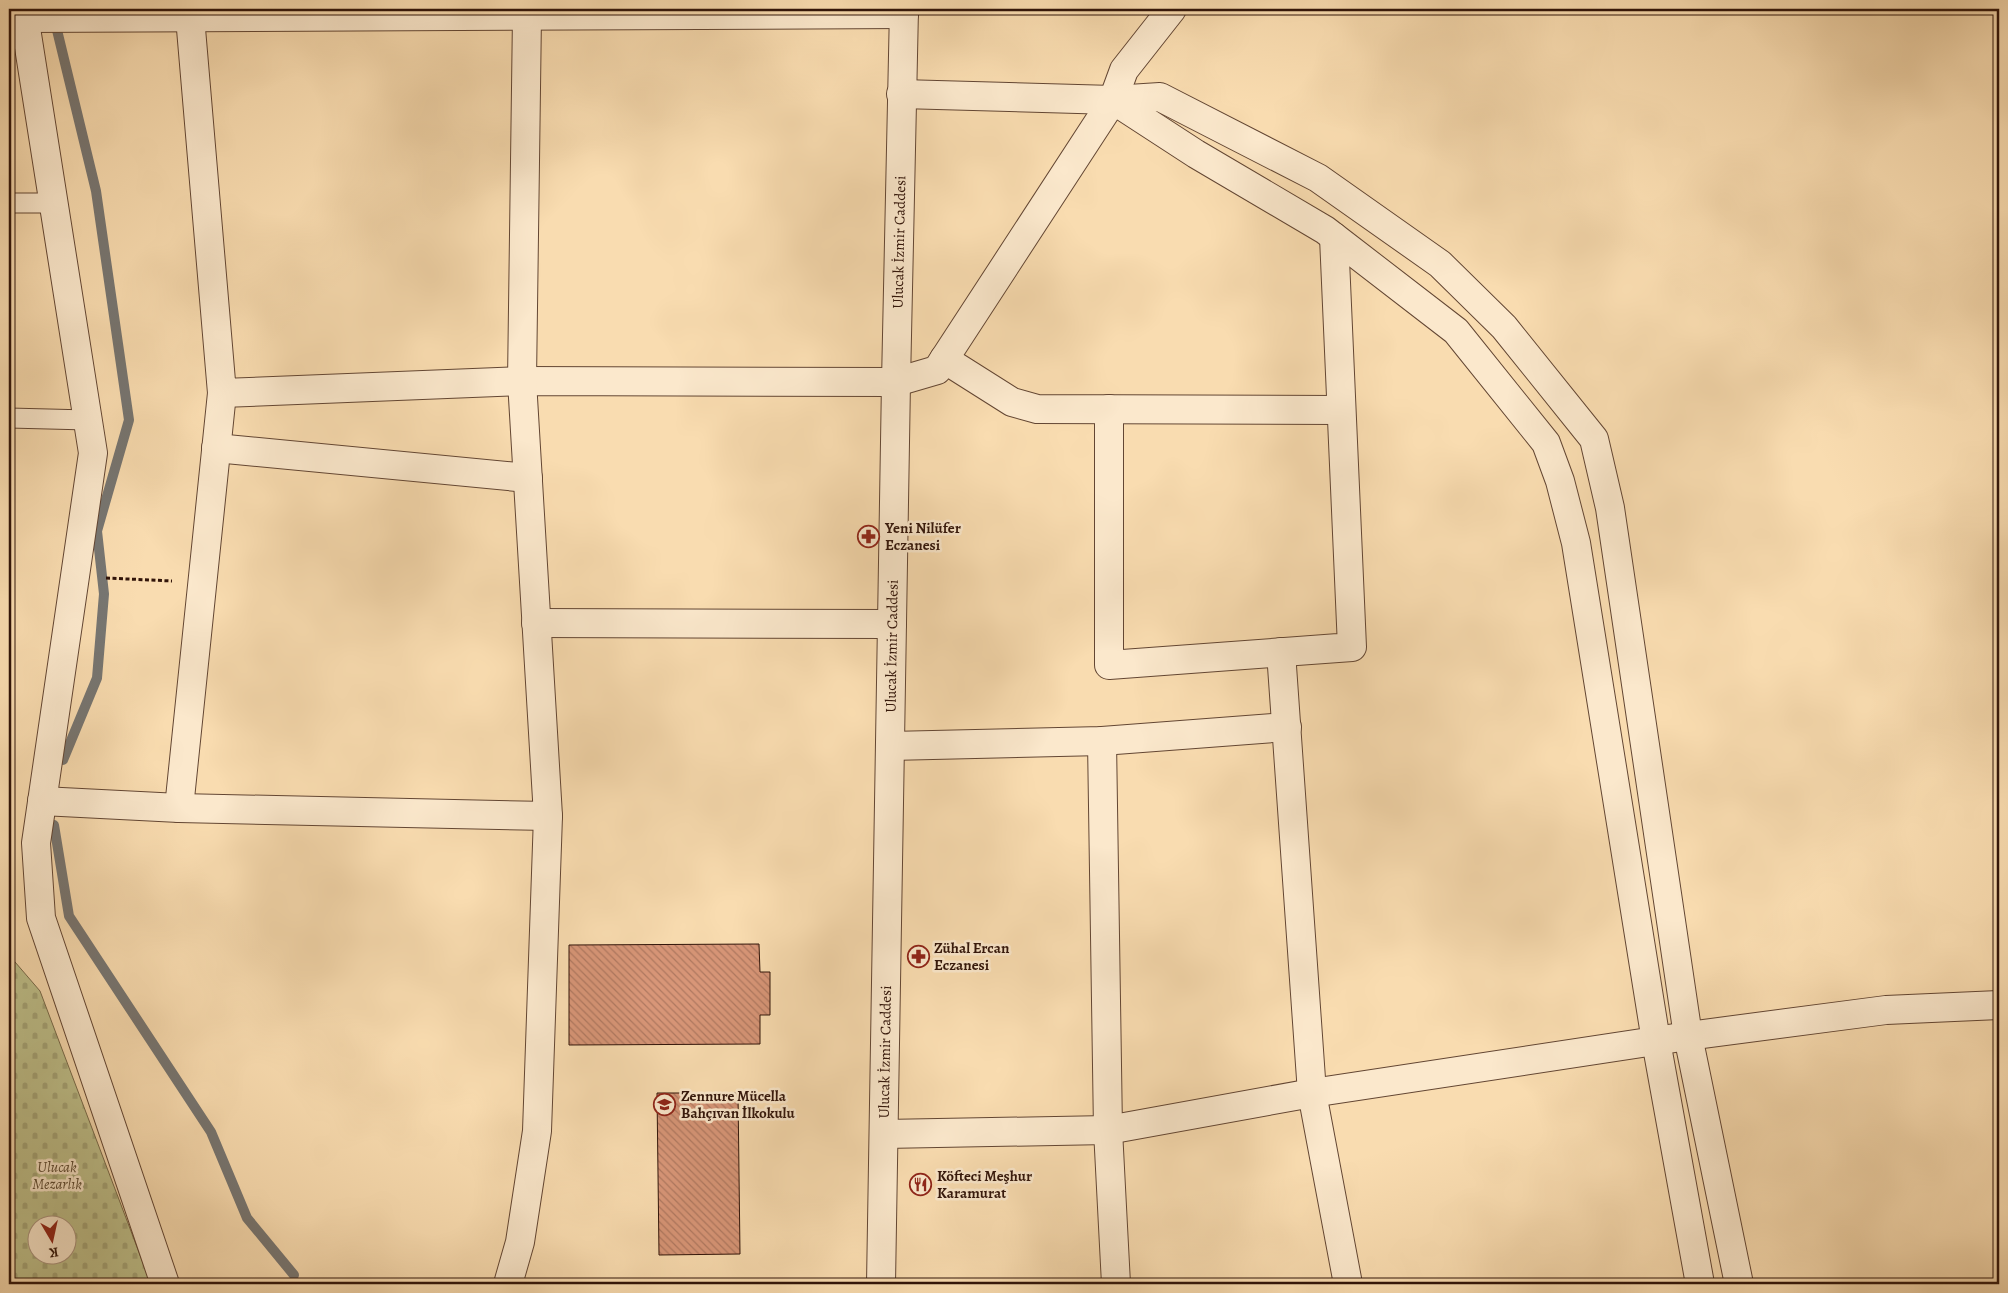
<svg xmlns="http://www.w3.org/2000/svg" width="2008" height="1293" viewBox="0 0 2008 1293" font-family="Alegreya,serif">
  <style>
    .cemetery { fill: url(#cemetery-stones); stroke: #786a4a; fill-rule: evenodd }
    .lines { fill: none; stroke-linecap: round; stroke-linejoin: round }
    .stream { stroke: #777672; stroke-width: 10 }
    .building { fill: url(#building-back-hatch); stroke: #311409 }
    .service-casing { stroke: #634633; stroke-width: 21 }
    .minor-casing { stroke: #634633; stroke-width: 30 }
    .tertiary-casing { stroke: #634633; stroke-width: 30 }
    .path { stroke: #311409; stroke-width: 3; stroke-dasharray: 4 2.5; stroke-linecap: butt }
    .service { stroke: #fbe8cc; stroke-width: 19 }
    .minor { stroke: #fbe8cc; stroke-width: 28 }
    .tertiary { stroke: #fbe8cc; stroke-width: 28 }
    .labels { text-anchor: middle; stroke-width: 5; stroke-linejoin: round; paint-order: stroke }
    .street-label { font-size: 15px; fill: #311409; stroke: #fbe8cc }
    .poi-label { font-size: 15px; font-weight: bold; fill: #311409; stroke: #fbe8cc; text-anchor: start }
    .park-label { font-size: 15px; font-style: italic; fill: #5b4830; stroke: #fbe8cc }
  </style>
  <defs>
    <pattern id="cemetery-stones" width="16" height="16" patternUnits="userSpaceOnUse" patternTransform="scale(1.25)"><rect width="16" height="16" fill="#bec08b"/><path d="M2 7V4a2 2 0 0 1 4 0v3zM10 15v-3a2 2 0 0 1 4 0v3z" fill="#a4a477"/></pattern>
    <pattern id="building-back-hatch" width="6" height="6" patternUnits="userSpaceOnUse" patternTransform="scale(1.25)"><rect width="6" height="6" fill="#d89678"/><path d="M-1 5l2 2M0 0l6 6M5-1l2 2" fill="none" stroke="#b07961"/></pattern>
  </defs>
  <rect width="100%" height="100%" fill="#f9dcb0"/>
  <filter id="stains"><feTurbulence type="fractalNoise" baseFrequency=".004" numOctaves="4"/><feColorMatrix values="0 0 0 0 .2 0 0 0 0 .09 0 0 0 0 .02 0 0 0 .5 -.17"/></filter>
  <radialGradient id="worn" r=".72"><stop offset=".6" stop-color="#630" stop-opacity="0"/><stop offset="1" stop-color="#630" stop-opacity=".3"/></radialGradient>
  <path class="cemetery" d="M9 955 40 991 151 1284H9ZM38 1226H68V1256H38Z"/>
  <g class="lines">
    <g class="stream">
      <polyline points="56,26 96,191 129,420 97,531 104,594 97,678 63,760"/>
      <polyline points="54,825 69,916 211,1132 247,1218 294,1275"/>
    </g>
  </g>
  <g class="building">
    <polygon points="759,944 760,972 770,972 770,1015 760,1015 760,1044 569,1045 569,945"/>
    <polygon points="657,1093 738,1093 740,1254 659,1255"/>
  </g>
  <g class="lines">
    <defs>
      <g id="service">
        <polyline points="9,203 54,203"/>
        <polyline points="9,418 88,420"/>
      </g>
      <g id="minor">
        <polyline points="23,9 93,453 36,843 41,918 165,1284"/>
        <polyline points="190,17 222,393 522,381 896,382 937,370 1113,100 1124,70 1172,9"/>
        <polyline points="25,18 904,14"/>
        <polyline points="944,359 1012,402 1037,409 1341,410"/>
        <polyline points="1109,409 1109,665 1352,647 1334,237"/>
        <polyline points="216,448 528,478"/>
        <polyline points="536,623 892,624"/>
        <polyline points="1281,652 1312,1093 1348,1284"/>
        <polyline points="1102,741 1108,1130 1116,1284"/>
        <polyline points="890,746 1102,741 1287,727"/>
        <polyline points="42,801 179,808 548,816 522,381 527,15"/>
        <polyline points="179,808 222,393"/>
        <polyline points="884,1134 1108,1130 1312,1093 1688,1036 1886,1010 1999,1005"/>
        <polyline points="508,1284 520,1242 537,1131 548,816"/>
      </g>
      <g id="tertiary">
        <polyline points="901,94 1113,100 1160,97 1318,178 1440,264 1504,327 1594,439 1610,508 1688,1036 1739,1284"/>
        <polyline points="1113,100 1196,154 1325,230 1456,331 1546,443 1560,481 1576,543 1656,1041 1700,1284"/>
        <path id="s1" d="M881 1284 896 382 904 9"/>
      </g>
    </defs>
    <use href="#service" class="service-casing"/>
    <use href="#minor" class="minor-casing"/>
    <use href="#tertiary" class="tertiary-casing"/>
    <polyline class="path" points="106,578 172,581"/>
    <use href="#service" class="service"/>
    <use href="#minor" class="minor"/>
    <use href="#tertiary" class="tertiary"/>
  </g>
  <defs>
    <symbol id="pharmacy-ring" viewBox="-11 -11 22 22"><circle r="9.5" fill="#fbe8cc" stroke="#8f2418" stroke-width="1.5"/><path d="M-2-6h4v4h4v4h-4v4h-4v-4h-4v-4h4Z" fill="#8f2418"/></symbol>
    <symbol id="school-ring" viewBox="-11 -11 22 22"><circle r="9.5" fill="#fbe8cc" stroke="#8f2418" stroke-width="1.5"/><path d="M0-5L7-2L0 1L-7-2ZM-4 1L0 2.5L4 1V4Q0 6-4 4Z" fill="#8f2418"/></symbol>
    <symbol id="restaurant-ring" viewBox="-11 -11 22 22"><circle r="9.5" fill="#fbe8cc" stroke="#8f2418" stroke-width="1.5"/><path d="M-5-6h1v4h1v-4h1v4h1v-4h1v5L-1.5 .5V6h-2V.5L-5-1ZM5-6V6H3V1.5H1.5Q1.5-4 5-6Z" fill="#8f2418"/></symbol>
  </defs>
  <g fill-rule="evenodd">
    <use href="#pharmacy-ring" x="856" y="524" width="25" height="25"/>
    <use href="#pharmacy-ring" x="906" y="944" width="25" height="25"/>
    <use href="#school-ring" x="652" y="1092" width="25" height="25"/>
    <use href="#restaurant-ring" x="908" y="1172" width="25" height="25"/>
  </g>
  <g class="labels">
    <g class="street-label">
      <text dy="5" stroke="none"><textPath href="#s1" startOffset="1042">Ulucak İzmir Caddesi</textPath></text>
      <text dy="5" stroke="none"><textPath href="#s1" startOffset="638">Ulucak İzmir Caddesi</textPath></text>
      <text dy="5" stroke="none"><textPath href="#s1" startOffset="232">Ulucak İzmir Caddesi</textPath></text>
    </g>
    <g class="poi-label">
      <text x="885" y="533">Yeni Nilüfer<tspan x="885" dy="17">Eczanesi</tspan></text>
      <text x="934" y="953">Zühal Ercan<tspan x="934" dy="17">Eczanesi</tspan></text>
      <text x="681" y="1101">Zennure Mücella<tspan x="681" dy="17">Bahçıvan İlkokulu</tspan></text>
      <text x="937" y="1181">Köfteci Meşhur<tspan x="937" dy="17">Karamurat</tspan></text>
    </g>
    <g class="park-label">
      <text x="57" y="1172">Ulucak<tspan x="57" dy="17">Mezarlık</tspan></text>
    </g>
  </g>
  <rect width="2008" height="1293" fill="none" stroke="#f9dcb0" stroke-width="30"/>
  <rect x="10" y="10" width="1988" height="1273" fill="none" stroke="#311409" stroke-width="2.5"/>
  <rect x="15" y="15" width="1978" height="1263" fill="none" stroke="#311409"/>
  <g transform="translate(52 1240) rotate(171)"><circle r="24" fill="#fbe8cc" stroke="#aa937e"/>
  <path d="M0-4L9 19L0 12L-9 19Z" fill="#8f2418"/>
  <text y="-8" font-size="14" font-weight="bold" text-anchor="middle" fill="#311409">K</text>
  </g>
  <rect width="100%" height="100%" filter="url(#stains)"/>
  <rect width="100%" height="100%" fill="url(#worn)"/>
</svg>
